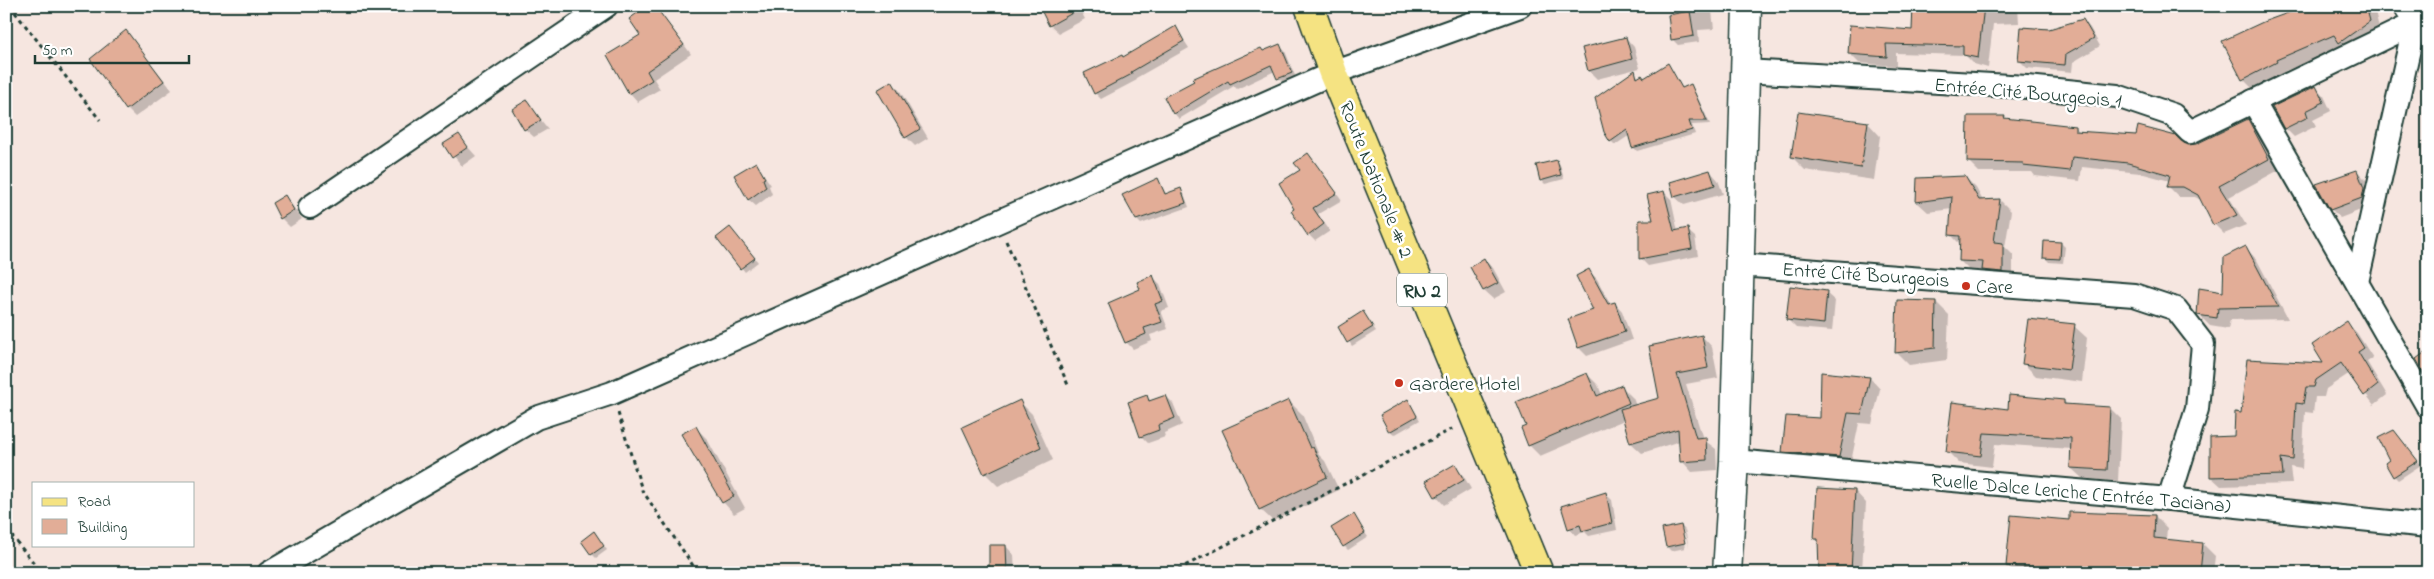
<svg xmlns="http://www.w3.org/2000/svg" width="2434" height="579" viewBox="0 0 2434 579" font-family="'Indie Flower',sans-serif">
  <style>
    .shadow { fill: #0003 }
    .building { fill: #e2ad97; stroke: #1f3d34 }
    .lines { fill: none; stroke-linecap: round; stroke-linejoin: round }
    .street-casing { stroke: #1f3d34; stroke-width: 26 }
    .secondary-casing { stroke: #1f3d34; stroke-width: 31 }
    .primary-casing { stroke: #1f3d34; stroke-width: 31 }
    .path { stroke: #1f3d34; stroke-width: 3; stroke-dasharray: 4 4; stroke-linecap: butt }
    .street { stroke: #fff; stroke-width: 22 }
    .secondary { stroke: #fff; stroke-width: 28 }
    .primary { stroke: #f5e382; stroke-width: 28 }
    .poi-dot { fill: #c8321e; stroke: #fff; stroke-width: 2 }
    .labels { text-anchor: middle; stroke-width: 5; stroke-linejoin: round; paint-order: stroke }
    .shield { fill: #fff; stroke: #627771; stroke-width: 1 }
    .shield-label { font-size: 19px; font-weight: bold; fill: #1f3d34 }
    .street-label { font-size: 20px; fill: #1f3d34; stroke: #fff }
    .poi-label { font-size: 20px; fill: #1f3d34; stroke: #fff; text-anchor: start }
  </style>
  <rect width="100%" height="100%" fill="#f6e6e0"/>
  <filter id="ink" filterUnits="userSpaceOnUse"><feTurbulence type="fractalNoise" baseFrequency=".02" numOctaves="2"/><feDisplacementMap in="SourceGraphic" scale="10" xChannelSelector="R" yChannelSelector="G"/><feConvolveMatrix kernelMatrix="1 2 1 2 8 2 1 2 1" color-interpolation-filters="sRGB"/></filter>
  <g filter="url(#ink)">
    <g class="shadow">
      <polygon points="655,6 691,54 654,79 660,89 638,102 630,93 642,36"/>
      <polygon points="1078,6 1085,19 1059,33 1050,25"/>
      <polygon points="1626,6 1707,6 1712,11 1714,29 1698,30 1699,42 1678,45 1672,39 1669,10 1632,13"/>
      <polygon points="1914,6 2018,6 2019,23 1993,24 1988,68 1974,64 1965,55 1896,53 1896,66 1859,63 1849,53 1913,31"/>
      <polygon points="2310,6 2383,6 2375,11 2380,32 2285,71 2286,72 2253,89 2243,79"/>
      <polygon points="2083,20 2090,28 2100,46 2073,62 2072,72 2027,68 2019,60 2049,30"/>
      <polygon points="1176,28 1189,48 1136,78 1137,80 1101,99 1095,93 1123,58"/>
      <polygon points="126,32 172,90 135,117 127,109"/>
      <polygon points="1626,38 1634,47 1640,68 1597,79 1589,71"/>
      <polygon points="1279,46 1285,51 1296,78 1284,84 1275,71 1237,89 1234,86 1179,119 1174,113 1263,52"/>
      <polygon points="2422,64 2428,64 2428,113 2422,107"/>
      <polygon points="1668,65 1683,89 1690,86 1694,90 1710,124 1692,125 1695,134 1637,151 1633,147 1630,135 1615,145 1611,141 1634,72 1639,78 1644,79"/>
      <polygon points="892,83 900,91 928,138 915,146 906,137"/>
      <polygon points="2315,87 2324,96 2331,111 2313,120 2316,126 2294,137 2285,128"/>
      <polygon points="527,102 548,129 534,137 525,129"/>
      <polygon points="2004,117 2006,120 2075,127 2080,132 2188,146 2196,145 2248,120 2258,131 2279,170 2229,197 2246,225 2224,234 2214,224 2203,201 2195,197 2179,197 2168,186 2170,181 2140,173 2082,167 2080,181 2035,176 2032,172 1979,172 1968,161"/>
      <polygon points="1868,123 1880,136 1874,180 1805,170 1792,157"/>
      <polygon points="458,136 476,156 462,166 445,145"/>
      <polygon points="1308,154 1342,200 1318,214 1330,231 1315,241 1309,235 1296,209 1302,171"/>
      <polygon points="1556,161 1560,165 1564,179 1545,184 1541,180"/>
      <polygon points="756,164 771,185 769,186 772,194 756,206 749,200 735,176"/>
      <polygon points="1710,171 1718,180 1723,194 1684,205 1675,197 1671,183"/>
      <polygon points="2357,171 2366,180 2372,198 2371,206 2340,218 2331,209"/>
      <polygon points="1965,177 1976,188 1983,201 2000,200 2011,211 2005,247 2013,255 2013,282 1995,281 1986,272 1971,272 1960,261 1961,245 1951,235 1952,209 1928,212 1917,202"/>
      <polygon points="1158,179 1166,194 1180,189 1184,194 1189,207 1141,224 1137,220"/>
      <polygon points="1664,192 1671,199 1678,232 1687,230 1695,237 1698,256 1648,266 1641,259 1640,222 1655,221"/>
      <polygon points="285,196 302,219 290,227 281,218"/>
      <polygon points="730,228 758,262 745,272 718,238"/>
      <polygon points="2061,243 2065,247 2063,263 2049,262 2045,258"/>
      <polygon points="2246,248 2257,260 2288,319 2230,320 2228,329 2210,326 2198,314 2225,293"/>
      <polygon points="1484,260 1493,268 1506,292 1493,299 1484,291 1471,267"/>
      <polygon points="1589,271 1597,279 1611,305 1615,303 1622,311 1632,340 1587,356 1579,348 1569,320 1595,310"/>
      <polygon points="1153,277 1160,284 1169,308 1161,311 1168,329 1150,335 1152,341 1133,349 1126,342 1141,290"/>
      <polygon points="1826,293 1835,301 1832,331 1796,328 1787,319"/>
      <polygon points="1936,302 1949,315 1947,360 1909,365 1896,352"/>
      <polygon points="1363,313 1376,331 1352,346 1339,327"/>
      <polygon points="2347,323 2357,333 2373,358 2367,362 2387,395 2374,405 2350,373 2326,389 2324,397 2315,397 2313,413 2305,412 2302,469 2290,467 2292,484 2221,486 2211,477 2235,437 2242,414 2326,364"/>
      <polygon points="2074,326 2087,338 2082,382 2036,376 2024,364"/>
      <polygon points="1702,336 1712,347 1718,378 1686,384 1703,439 1716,449 1717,470 1692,472 1682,461 1680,441 1642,453 1631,443 1624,420 1540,456 1529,445 1528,426 1517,402 1587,374 1598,385 1602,395 1622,387 1633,398 1636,406 1660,399"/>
      <polygon points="1870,378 1880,389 1872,424 1859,423 1850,467 1794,462 1783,452"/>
      <polygon points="1166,396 1173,403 1182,425 1164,433 1165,437 1148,443 1141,436 1147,397 1152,402"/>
      <polygon points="1408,400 1420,420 1394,435 1390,432"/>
      <polygon points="1019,401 1032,414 1053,460 998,486 985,473"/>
      <polygon points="1289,401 1302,414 1319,455 1325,461 1339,490 1273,521 1260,509"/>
      <polygon points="2064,401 2068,406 2110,408 2121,419 2118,481 2083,479 2071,468 2072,449 1995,444 1992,467 1959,463 1947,451 2009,410"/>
      <polygon points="696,428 707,439 745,508 734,514 723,502"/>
      <polygon points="2394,431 2421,465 2398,480 2394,476 2391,461"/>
      <polygon points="1454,466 1463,475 1471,489 1444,505 1436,496"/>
      <polygon points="1855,491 1866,503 1862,571 1864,573 1821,573 1820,543 1815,539"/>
      <polygon points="1606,494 1612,500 1617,530 1589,536 1585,532 1575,535 1569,528"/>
      <polygon points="1353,516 1368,537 1348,550 1344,546"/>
      <polygon points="2155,516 2167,528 2166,540 2203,544 2215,556 2213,573 2015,573 2008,566 2070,521"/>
      <polygon points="1681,526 1685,530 1689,547 1683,529 1681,529 1685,548 1671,551 1667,547 1664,530"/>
      <polygon points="594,533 607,550 596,558 592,554"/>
      <polygon points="1006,546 1014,555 1015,573 990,573"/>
    </g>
    <g class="building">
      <polygon points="647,6 655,6 684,45 647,71 652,80 629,94 607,55 640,35 629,19"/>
      <polygon points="1039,6 1085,6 1049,26"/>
      <polygon points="1913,6 1984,6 1978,58 1963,55 1963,46 1886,44 1887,57 1848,54 1850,25 1912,30"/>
      <polygon points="2307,6 2366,6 2370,21 2339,43 2334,35 2276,60 2277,62 2242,80 2222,41 2263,22"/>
      <polygon points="1690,11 1694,36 1671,40 1668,15"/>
      <polygon points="2083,19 2094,38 2066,54 2065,65 2018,61 2021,27 2049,29"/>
      <polygon points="1176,26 1184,41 1131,72 1132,74 1094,94 1084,73 1122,55 1123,57"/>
      <polygon points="126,30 164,81 126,110 90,59"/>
      <polygon points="1626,37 1632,59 1588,71 1582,48"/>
      <polygon points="1280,44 1292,73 1277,79 1271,65 1230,84 1228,81 1173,114 1164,97 1194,81 1192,79 1261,48 1263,51"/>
      <polygon points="1668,63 1682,88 1691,84 1707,121 1689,121 1692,130 1632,148 1627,130 1610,142 1604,132 1595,98 1635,70 1637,78 1642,75 1644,78"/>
      <polygon points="892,81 920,129 905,138 877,90"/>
      <polygon points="2316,86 2324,102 2306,111 2308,117 2284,129 2272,107"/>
      <polygon points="527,100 541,120 524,130 512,109"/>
      <polygon points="1798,112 1868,122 1861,168 1791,157"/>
      <polygon points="1968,116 2005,116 2004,118 2075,126 2075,131 2136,135 2138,126 2176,136 2188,145 2196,144 2248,119 2269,159 2219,186 2237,215 2213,225 2198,195 2183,187 2167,187 2170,175 2128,163 2072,157 2070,171 2023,166 2024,163 1967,162"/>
      <polygon points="459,134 468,147 452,158 443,144"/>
      <polygon points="1308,153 1337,193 1313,208 1324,224 1308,236 1291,211 1294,209 1279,183 1300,170 1294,163"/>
      <polygon points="1557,160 1561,175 1540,181 1536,165"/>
      <polygon points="756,162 765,178 763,179 766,187 748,200 734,175"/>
      <polygon points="1710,170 1715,185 1674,197 1670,182"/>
      <polygon points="2357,170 2364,188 2362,198 2330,210 2316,184"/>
      <polygon points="1965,176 1979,200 2000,199 1994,242 2003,243 2003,272 1982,270 1983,262 1959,261 1960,236 1949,235 1952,197 1916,202 1917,178"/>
      <polygon points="1158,178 1165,194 1181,188 1186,203 1136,220 1122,195"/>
      <polygon points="1664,191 1674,231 1688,228 1692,249 1639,259 1639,220 1653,220 1647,195"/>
      <polygon points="285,195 294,210 280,219 272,203"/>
      <polygon points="730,227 755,258 740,269 716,238"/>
      <polygon points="2044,241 2061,242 2060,259 2043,258"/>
      <polygon points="2246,246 2278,307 2218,308 2217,318 2197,315 2199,288 2223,292 2224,257"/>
      <polygon points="1484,258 1498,283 1483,291 1470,267"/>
      <polygon points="1589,269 1608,304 1615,302 1625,332 1578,348 1568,319 1593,310 1576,276"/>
      <polygon points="1153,275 1163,301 1155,304 1162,322 1144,328 1146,334 1125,343 1108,303 1140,289 1137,282"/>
      <polygon points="1790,286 1827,291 1824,324 1786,320"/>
      <polygon points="1897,300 1936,301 1935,348 1895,353"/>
      <polygon points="1363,311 1373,327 1347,343 1338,327"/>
      <polygon points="2028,319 2075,324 2069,370 2022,364"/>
      <polygon points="2347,321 2364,348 2358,352 2378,385 2364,396 2341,363 2316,380 2314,387 2306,387 2303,404 2296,403 2293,460 2281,458 2283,475 2210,477 2210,437 2234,436 2235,412 2241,413 2247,359 2323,363 2312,345"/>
      <polygon points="1702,335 1708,368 1677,374 1696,438 1706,437 1707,460 1680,462 1678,429 1630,443 1620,409 1659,398 1649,346"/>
      <polygon points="2428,350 2428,380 2416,359"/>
      <polygon points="1821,372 1870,377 1862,414 1848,413 1839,457 1782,452 1786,416 1820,418"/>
      <polygon points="1587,373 1597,396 1622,385 1629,403 1528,446 1521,428 1526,426 1516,402"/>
      <polygon points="1147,395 1149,401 1166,395 1175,418 1158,425 1159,430 1140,437 1128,402"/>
      <polygon points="2009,395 2064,400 2064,404 2110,407 2107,470 2070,468 2071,438 1984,433 1981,456 1946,452 1952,402 2008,409"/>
      <polygon points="1408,399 1417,416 1389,432 1380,415"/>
      <polygon points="1020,400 1041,447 984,474 962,427"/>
      <polygon points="1289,400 1310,448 1313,447 1327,477 1259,510 1222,430"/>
      <polygon points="696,426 734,496 722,503 681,434"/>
      <polygon points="2394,430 2418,461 2393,477 2385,463 2389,460 2378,438"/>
      <polygon points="1455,464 1464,480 1435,497 1426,481"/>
      <polygon points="1817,488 1855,490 1851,573 1819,573 1818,539 1814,539"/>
      <polygon points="1606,492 1612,523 1582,531 1580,525 1568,529 1561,506"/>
      <polygon points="2069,512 2155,515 2154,538 2203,543 2200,573 2067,573 2067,571 2006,566 2011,515 2069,520"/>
      <polygon points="1354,514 1365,533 1343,547 1331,528"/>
      <polygon points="1681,525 1685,543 1666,547 1662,529"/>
      <polygon points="594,531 604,546 591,555 581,541"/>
      <polygon points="989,545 1006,545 1007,573 989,573"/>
    </g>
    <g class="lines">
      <defs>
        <g id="street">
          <polyline points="1744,71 2027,87 2117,96 2173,115 2190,132 2428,17"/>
          <polyline points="2253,101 2428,407"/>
          <polyline points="310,207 606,6"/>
          <polyline points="1739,265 2134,295 2176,309 2203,344 2197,409 2169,499"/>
          <polyline points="2357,282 2415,22 2405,6"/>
          <polyline points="1734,461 2169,499 2428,526"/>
          <polyline points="269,573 536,418 612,393 1333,73 1520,6"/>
        </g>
        <polyline id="secondary" points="1727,573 1734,461 1747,6"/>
        <polyline id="primary" points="1309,6 1333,73 1539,573"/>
      </defs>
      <use href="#street" class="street-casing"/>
      <use href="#secondary" class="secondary-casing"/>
      <use href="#primary" class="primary-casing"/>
      <g class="path">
        <polyline points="10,6 100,120"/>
        <polyline points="1006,241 1068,385"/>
        <polyline points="618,413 642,490 698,573"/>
        <polyline points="6,529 42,573"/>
        <polyline points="1171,573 1454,428"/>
      </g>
      <use href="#street" class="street"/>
      <use href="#secondary" class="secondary"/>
      <use href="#primary" class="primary"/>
    </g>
  </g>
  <g class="poi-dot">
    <circle cx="1966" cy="286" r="5"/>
    <circle cx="1399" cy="383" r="5"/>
  </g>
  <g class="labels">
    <rect class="shield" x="1397" y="273.5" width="50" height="33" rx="4"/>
    <g class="shield-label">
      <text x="1422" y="297">RN 2</text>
    </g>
    <g class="street-label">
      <text transform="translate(2028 92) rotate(5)" y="7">Entrée Cité Bourgeois 1</text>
      <text transform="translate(1377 179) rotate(68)" y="7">Route Nationale # 2</text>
      <text transform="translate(1866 274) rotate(4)" y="7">Entré Cité Bourgeois</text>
      <text transform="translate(2081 492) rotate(5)" y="7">Ruelle Dalce Leriche (Entrée Taciana)</text>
    </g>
    <g class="poi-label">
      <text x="1976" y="293">Care</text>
      <text x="1409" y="390">Gardere Hotel</text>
    </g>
  </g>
  <rect width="2434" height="579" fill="none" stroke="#fff" stroke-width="25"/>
  <rect x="12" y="12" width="2409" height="554" fill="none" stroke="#1f3d34" stroke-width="2" filter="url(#ink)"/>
  <rect x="32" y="482" width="162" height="65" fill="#ffffff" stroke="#a5b1ae"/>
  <rect x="42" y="498" width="25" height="8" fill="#f5e382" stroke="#a5b1ae"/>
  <text x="78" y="506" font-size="15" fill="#1f3d34">Road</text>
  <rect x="42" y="519" width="25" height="15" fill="#e2ad97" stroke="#a5b1ae"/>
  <text x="78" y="532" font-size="15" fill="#1f3d34">Building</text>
  <path d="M35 55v8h154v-8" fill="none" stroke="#1f3d34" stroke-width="2.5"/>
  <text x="42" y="55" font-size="15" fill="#1f3d34" stroke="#ffffff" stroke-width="4" paint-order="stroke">50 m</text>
</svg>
